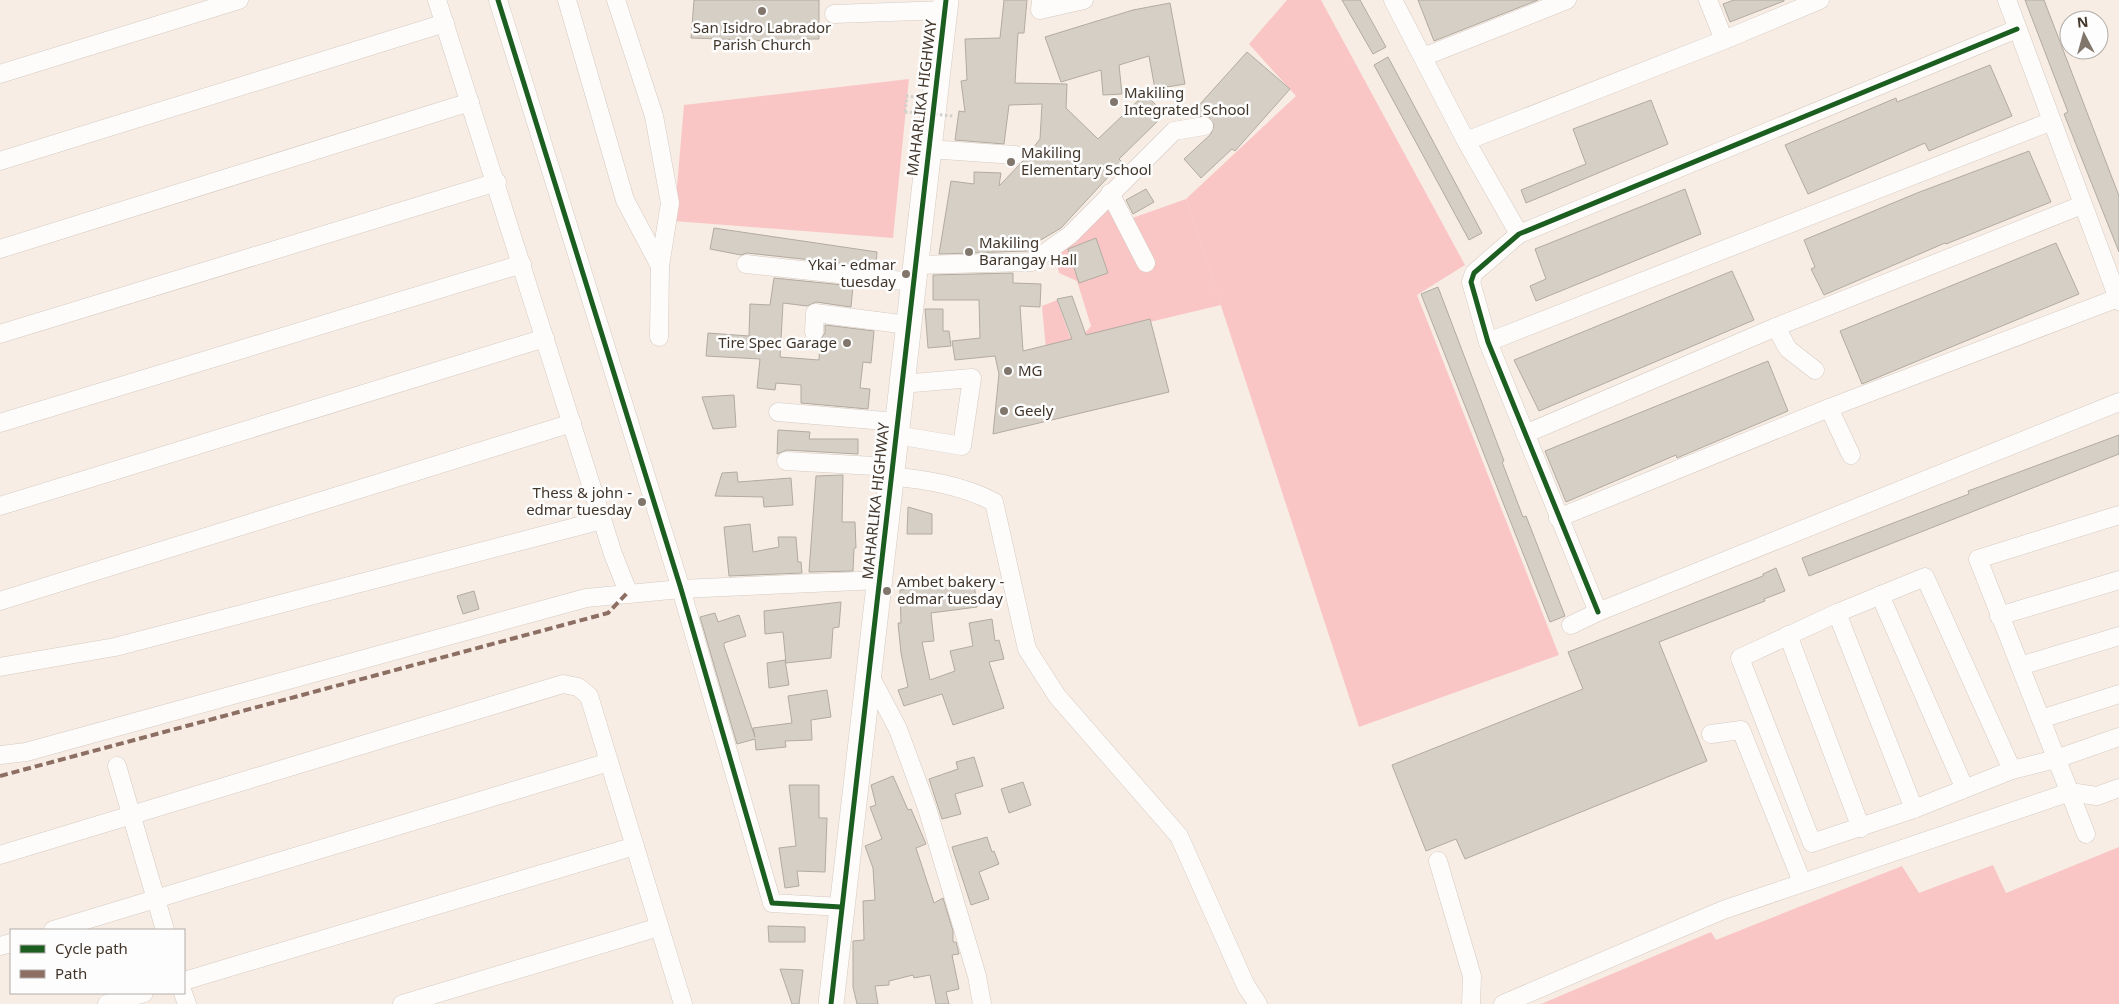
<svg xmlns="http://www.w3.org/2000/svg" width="2119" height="1004" viewBox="0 0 2119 1004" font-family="'Noto Sans',sans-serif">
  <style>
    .green { fill: #f9c6c5 }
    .forest { fill: #fac6c5 }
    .building { fill: #d6cfc5; stroke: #b2aba1 }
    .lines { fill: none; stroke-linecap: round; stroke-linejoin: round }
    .minor-casing { stroke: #d4cac1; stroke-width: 19 }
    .highway-casing { stroke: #d4cac1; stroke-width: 26 }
    .path { stroke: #d3cfca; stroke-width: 3; stroke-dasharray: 2.5 2.5; stroke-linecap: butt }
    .minor { stroke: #fefcfb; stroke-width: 18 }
    .highway { stroke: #fefcfb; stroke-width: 25 }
    .path-bridge { stroke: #d3cfca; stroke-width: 3; stroke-dasharray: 2.5 2.5; stroke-linecap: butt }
    .quiet { stroke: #8d6e63; stroke-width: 4; stroke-dasharray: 8 4; stroke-linecap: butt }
    .cycleway-casing { stroke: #fdfdfd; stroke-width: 8 }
    .cycleway { stroke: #1b5e20; stroke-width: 5 }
    .poi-dot { fill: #81766c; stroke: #fdfdfd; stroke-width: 2 }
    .labels { text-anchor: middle; stroke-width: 5; stroke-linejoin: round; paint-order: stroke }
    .poi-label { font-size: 15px; fill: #42362b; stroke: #fdfdfd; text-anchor: start }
    .street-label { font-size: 15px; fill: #42362b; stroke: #fdfdfd }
  </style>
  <rect width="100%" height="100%" fill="#f7ede4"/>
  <g class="green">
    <polygon points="1287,0 1321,0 1465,265 1417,295 1559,655 1359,727 1186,199 1296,96 1249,44"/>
    <polygon points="2119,847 2119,1004 1541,1004 1711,932 1716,940 1902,866 1919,893 1993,865 2006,893"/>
  </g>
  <g class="forest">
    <polygon points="909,79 893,238 674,221 684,105"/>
    <polygon points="1186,199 1221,305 1112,331 1046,350 1042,306 1057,300 1070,337 1085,333 1091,326 1077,281 1059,273 1054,251 1115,204 1124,221"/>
  </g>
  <g class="building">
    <polygon points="694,0 819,0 819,39 800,39 800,42 691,38"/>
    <polygon points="1004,0 1027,0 1024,33 1018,33 1015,83 1067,84 1066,108 1098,139 1145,94 1165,114 1119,159 1122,162 1061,228 1034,244 1033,248 1028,251 939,254 951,181 974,184 974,172 1001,173 999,186 1023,161 1040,139 1042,104 1009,105 1004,144 955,140 959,111 965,112 961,81 967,80 965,39 1000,38"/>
    <polygon points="1342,0 1360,0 1386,47 1373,54"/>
    <polygon points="1418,0 1538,0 1434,41"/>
    <polygon points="1734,0 1784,0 1784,1 1730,22 1723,4"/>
    <polygon points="2025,0 2044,0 2119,196 2119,252 2064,114 2068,112"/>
    <polygon points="1170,3 1185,84 1155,89 1149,56 1119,65 1122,94 1103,95 1101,70 1061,82 1045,37 1133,10"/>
    <polygon points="1247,52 1290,89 1235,151 1232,149 1201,178 1184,159 1211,134 1214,125 1208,116 1196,117 1192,113"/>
    <polygon points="1388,57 1482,233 1469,240 1374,65"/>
    <polygon points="1990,65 2012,116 1929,151 1925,143 1808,194 1785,145 1896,98 1897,102"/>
    <polygon points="1651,100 1668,144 1526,203 1521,190 1586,164 1573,129"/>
    <polygon points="2029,151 2051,202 1946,244 1945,243 1824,295 1811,269 1815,267 1804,240 1917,193"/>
    <polygon points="1146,189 1154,202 1133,214 1126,200"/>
    <polygon points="1685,189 1701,234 1536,301 1530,286 1546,279 1535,249"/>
    <polygon points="714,228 877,252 876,267 747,253 741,255 710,249"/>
    <polygon points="1096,238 1108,273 1079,283 1068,249"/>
    <polygon points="2056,243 2079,294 1862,384 1840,331"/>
    <polygon points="1732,271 1754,320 1539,411 1514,360"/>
    <polygon points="1013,273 1013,283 1041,284 1040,307 1020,306 1023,351 1072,339 1057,299 1072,296 1086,335 1150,319 1169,392 993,434 999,374 995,356 955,360 952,341 980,338 979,300 933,300 933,275"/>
    <polygon points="774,278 853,286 851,307 816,302 807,306 783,303 780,357 819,360 820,340 825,333 825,325 874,331 871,363 863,362 860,388 870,389 868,409 801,403 801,385 776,383 775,390 757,388 760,359 706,356 708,333 749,336 750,304 770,305"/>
    <polygon points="1438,287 1504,461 1502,462 1523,517 1526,516 1565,616 1550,622 1421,294"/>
    <polygon points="925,309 943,309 943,331 949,331 951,346 928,348"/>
    <polygon points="1768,361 1788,411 1677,458 1676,455 1566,502 1545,451"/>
    <polygon points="734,395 736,427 713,429 702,397"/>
    <polygon points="778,430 810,432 809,439 858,439 858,454 787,450 777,454"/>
    <polygon points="2119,435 2119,454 1809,576 1802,558 1969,494 1968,491"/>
    <polygon points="737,472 738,482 791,478 793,505 764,507 763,497 715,496 722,473"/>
    <polygon points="843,475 842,522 855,522 856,548 854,548 853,571 809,572 816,476"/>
    <polygon points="908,507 932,514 932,534 907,534"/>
    <polygon points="750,524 753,552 779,547 778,537 796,537 798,562 801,562 802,573 729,576 724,527"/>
    <polygon points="1776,568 1785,591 1764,599 1765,601 1659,642 1707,761 1465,859 1456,839 1426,851 1392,765 1583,689 1568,652 1763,576 1763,574"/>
    <polygon points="974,583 977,607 931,613 934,641 922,642 930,680 955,671 950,651 973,646 969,623 992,619 995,641 999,640 1004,659 989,662 1004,708 953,725 942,694 904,706 898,690 908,687 901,653 898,623 901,623 900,590"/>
    <polygon points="474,591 479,609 463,614 457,596"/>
    <polygon points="841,602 839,627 833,628 831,658 786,663 783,632 765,634 764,611"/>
    <polygon points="715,613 718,622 739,615 746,636 724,643 724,646 755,737 753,728 792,723 788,696 827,690 831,717 811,720 812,740 785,741 786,747 756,750 755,739 737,744 700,617"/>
    <polygon points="785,660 789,685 769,688 767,663"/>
    <polygon points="974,757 983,786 955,794 961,814 942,819 929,779 958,769 956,762"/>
    <polygon points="893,776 908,810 911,809 926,844 916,848 934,903 943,898 953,931 953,942 956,942 959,954 952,955 959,989 946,992 949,1004 936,1004 930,975 914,978 913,975 889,981 889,985 875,986 878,1004 857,1004 853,987 853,941 864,940 863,901 875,900 873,868 865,846 882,839 870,807 876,805 871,785"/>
    <polygon points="1023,782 1031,805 1009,813 1001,789"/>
    <polygon points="789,785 819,785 819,818 827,818 825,872 797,871 799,886 785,888 779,848 796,846"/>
    <polygon points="987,837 992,852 994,851 999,864 979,872 989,899 971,905 952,847"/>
    <polygon points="768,926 805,927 805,942 769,942"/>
    <polygon points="780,969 803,970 799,1004 792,1004"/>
  </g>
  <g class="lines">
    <defs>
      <g id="minor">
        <polyline points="437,0 613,554 628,592"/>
        <polyline points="498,0 681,589 772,903 841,907"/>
        <polyline points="567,0 625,200 660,266"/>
        <polyline points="616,0 654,116 670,203 660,266 659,337"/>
        <polyline points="1041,0 1040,10 1084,0"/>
        <polyline points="1393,0 1466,141 1519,234"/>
        <polyline points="1708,0 1724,40"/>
        <polyline points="2007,0 2119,301"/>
        <polyline points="834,14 945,10"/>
        <polyline points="1423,57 1567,0"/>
        <polyline points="0,74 239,0"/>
        <polyline points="1466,141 1724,40 1820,0"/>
        <polyline points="928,149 1015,155"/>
        <polyline points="0,161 445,23"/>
        <polyline points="1110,193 1146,263"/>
        <polyline points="0,249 470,102"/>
        <polyline points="746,264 913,282"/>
        <polyline points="915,265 1032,262 1070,235 1174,131 1204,126"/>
        <polyline points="1776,327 1788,349 1815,370"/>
        <polyline points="814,332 815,313 908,325"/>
        <polyline points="0,334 497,182"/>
        <polyline points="1488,342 2052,121"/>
        <polyline points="1829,408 1851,455"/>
        <polyline points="778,412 897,422"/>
        <polyline points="0,423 522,264"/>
        <polyline points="1525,434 1776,327 2082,205"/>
        <polyline points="896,435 962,446 972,378 901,384"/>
        <polyline points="786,461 892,467"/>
        <path d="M891 476C926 480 962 485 994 502L1027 649 1057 696 1179 836 1246 986 1258 1004"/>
        <polyline points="0,506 545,338"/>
        <polyline points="1558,518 1829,408 2118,298"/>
        <polyline points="1880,595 1964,787"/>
        <polyline points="0,601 572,423"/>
        <polyline points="1598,612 1488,342 1471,282 1474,273 1519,234 2017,29"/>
        <polyline points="1837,613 1914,809"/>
        <polyline points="1999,616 2119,580"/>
        <polyline points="1571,625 1598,612 2119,402"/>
        <polyline points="1788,635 1861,828"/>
        <polyline points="2020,666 2119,636"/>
        <polyline points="0,667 115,647 602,520"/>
        <polyline points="869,674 898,729 927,808 977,976 982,1004"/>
        <polyline points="2041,719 2119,694"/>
        <polyline points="1711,734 1741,730 1802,882"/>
        <polyline points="0,755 26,752 586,598 681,589 880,580"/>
        <polyline points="117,766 165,930"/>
        <polyline points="2012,770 1925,577 1837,613 1740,658 1812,843 1914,809 2012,770 2056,759 2119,737"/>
        <polyline points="2086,834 1978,559 2119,515"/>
        <polyline points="0,855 563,684 578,687 589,696 683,1004"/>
        <polyline points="1438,861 1472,976 1471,1004"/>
        <polyline points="53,930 609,762"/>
        <polyline points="0,946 11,943"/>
        <polyline points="184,981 635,846"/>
        <polyline points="183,993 187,1004"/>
        <polyline points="107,1004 144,993"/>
        <polyline points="402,1004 659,927"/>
        <polyline points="1503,1004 1723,910 2070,792 2097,796 2119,788"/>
      </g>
      <polyline id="highway" points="831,1004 946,0"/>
    </defs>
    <use href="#minor" class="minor-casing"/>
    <use href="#highway" class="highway-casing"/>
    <polyline class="path" points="905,112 907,96 915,97"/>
    <use href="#minor" class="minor"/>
    <use href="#highway" class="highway"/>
    <polyline class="path-bridge" points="905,112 954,116"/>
    <polyline class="quiet" points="0,776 608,613 628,592"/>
    <defs>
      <g id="cycleway">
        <polyline points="498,0 681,589 772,903 841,907"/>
        <polyline points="1598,612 1488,342 1471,282 1474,273 1519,234 2017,29"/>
        <polyline points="831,1004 946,0"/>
      </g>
    </defs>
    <use href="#cycleway" class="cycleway-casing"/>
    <use href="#cycleway" class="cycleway"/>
  </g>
  <g class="poi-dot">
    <circle cx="762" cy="11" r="5"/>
    <circle cx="1114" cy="102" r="5"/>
    <circle cx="1011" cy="162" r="5"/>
    <circle cx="969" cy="252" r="5"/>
    <circle cx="906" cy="274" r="5"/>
    <circle cx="847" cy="343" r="5"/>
    <circle cx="1008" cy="371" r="5"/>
    <circle cx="1004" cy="411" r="5"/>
    <circle cx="642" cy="502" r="5"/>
    <circle cx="887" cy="591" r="5"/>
  </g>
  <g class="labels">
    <g class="poi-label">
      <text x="762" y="33" text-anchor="middle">San Isidro Labrador<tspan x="762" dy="17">Parish Church</tspan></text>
      <text x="1124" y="98">Makiling<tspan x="1124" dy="17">Integrated School</tspan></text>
      <text x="1021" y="158">Makiling<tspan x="1021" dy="17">Elementary School</tspan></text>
      <text x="979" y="248">Makiling<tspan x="979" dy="17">Barangay Hall</tspan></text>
      <text x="896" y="270" text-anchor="end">Ykai - edmar<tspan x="896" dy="17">tuesday</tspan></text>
      <text x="837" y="348" text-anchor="end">Tire Spec Garage</text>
      <text x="1018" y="376">MG</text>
      <text x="1014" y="416">Geely</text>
      <text x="632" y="498" text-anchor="end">Thess &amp; john -<tspan x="632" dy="17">edmar tuesday</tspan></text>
      <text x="897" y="587">Ambet bakery -<tspan x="897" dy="17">edmar tuesday</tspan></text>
    </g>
    <g class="street-label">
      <text transform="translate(922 98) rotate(-83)" y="5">MAHARLIKA HIGHWAY</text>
      <text transform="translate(876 501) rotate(-84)" y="5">MAHARLIKA HIGHWAY</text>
    </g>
  </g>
  <rect x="10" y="929" width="175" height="65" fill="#fdfdfd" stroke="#b2ada9"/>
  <rect x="20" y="945" width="25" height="8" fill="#1b5e20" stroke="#b2ada9"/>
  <text x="55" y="954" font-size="15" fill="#42362b">Cycle path</text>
  <rect x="20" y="970" width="25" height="8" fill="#8d6e63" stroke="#b2ada9"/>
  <text x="55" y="979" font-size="15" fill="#42362b">Path</text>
  <g transform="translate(2084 35) rotate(354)"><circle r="24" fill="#fdfdfd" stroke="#b2ada9"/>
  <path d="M0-4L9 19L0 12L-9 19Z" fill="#81766c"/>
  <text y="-8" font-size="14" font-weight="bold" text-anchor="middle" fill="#42362b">N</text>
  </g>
</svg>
